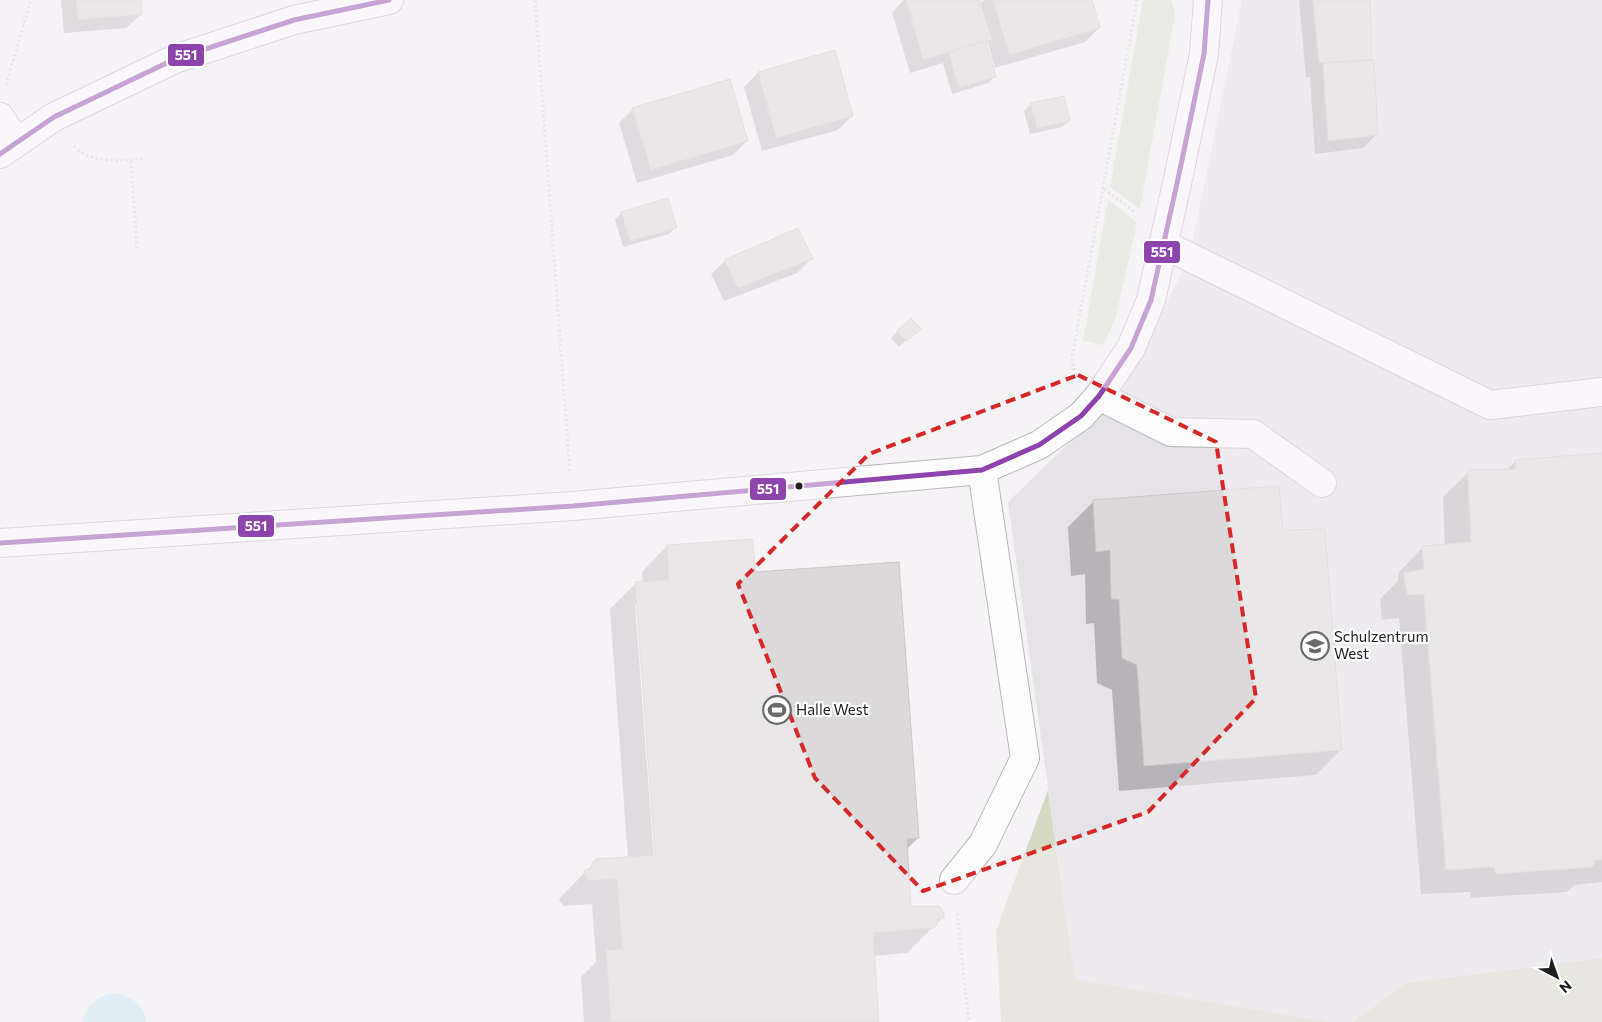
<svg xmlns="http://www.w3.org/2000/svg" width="1602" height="1022" viewBox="0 0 1602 1022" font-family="Commissioner,sans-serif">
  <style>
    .built { fill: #e5e2e8 }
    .green { fill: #dce0d0 }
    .forest { fill: #d5dac5 }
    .water { fill: #c7e9f7 }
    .shadow { fill: #0003; fill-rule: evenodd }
    .building { fill: #dbd9d9; stroke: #cac8c9 }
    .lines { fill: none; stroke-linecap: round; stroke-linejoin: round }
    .minor-casing { stroke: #b8b6b9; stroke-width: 30 }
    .path { stroke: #d9d8d9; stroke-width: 3; stroke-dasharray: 2.5 2.5; stroke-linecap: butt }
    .minor { stroke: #fefdfe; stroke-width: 28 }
    .bus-1-casing { stroke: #fff; stroke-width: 9 }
    .bus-1 { stroke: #8e44ad; stroke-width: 5 }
    .marked { fill: none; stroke: #d62828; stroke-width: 4; stroke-dasharray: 10 6; stroke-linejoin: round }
    .bus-dot { fill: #1f1e20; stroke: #fff; stroke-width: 2 }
    .labels { text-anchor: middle; stroke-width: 4.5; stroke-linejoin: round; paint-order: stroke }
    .poi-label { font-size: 15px; fill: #1f1e20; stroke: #fff; text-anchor: start }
    .line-badge { stroke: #fff; stroke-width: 2 }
    .badge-label { font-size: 14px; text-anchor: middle; font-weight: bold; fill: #fff }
  </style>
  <rect width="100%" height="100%" fill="#f5f3f6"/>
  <polygon class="built" points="1242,0 1602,0 1602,958 1406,983 1353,1022 1331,1022 1075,979 1008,502 1120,394 1189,259"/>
  <g class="green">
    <polygon points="1143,0 1171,0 1174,9 1174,20 1140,209 1110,187"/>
    <polygon points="1108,199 1137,223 1115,320 1103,345 1083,341"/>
  </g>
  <g class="forest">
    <polygon points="1048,790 1075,979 1331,1022 1001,1022 996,931"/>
    <polygon points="1602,958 1602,1022 1353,1022 1406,983"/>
  </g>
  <path class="water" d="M114 993C130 996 144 1004 146 1022H82C86 1005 97 996 114 993Z"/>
  <g class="shadow">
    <polygon points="61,0 139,0 140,15 126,28 64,33"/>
    <polygon points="904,0 979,0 980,4 984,0 1091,0 1099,28 1085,42 995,68 988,42 986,44 995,76 988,83 952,94 943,63 910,73 892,12"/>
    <polygon points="1299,0 1369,0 1371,62 1377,134 1363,148 1315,154 1310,77 1306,77"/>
    <polygon points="834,52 852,116 838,130 762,151 744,87 758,73"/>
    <polygon points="1031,104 1069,121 1062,127 1030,134 1024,111"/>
    <polygon points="633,109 747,141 733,155 637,183 619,123"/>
    <polygon points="621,213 676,227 669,234 623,247 615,220"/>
    <polygon points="811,259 797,273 724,301 711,274 725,261"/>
    <polygon points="898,331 912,335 899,347 891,338"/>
    <polygon points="1602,455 1602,882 1574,885 1567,892 1471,898 1470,892 1421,894 1399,618 1382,620 1380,599 1398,581 1398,573 1423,547 1445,546 1443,497 1469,472 1507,470 1516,461"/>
    <polygon points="1094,501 1282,531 1341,749 1316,775 1119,791 1112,690 1097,683 1094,623 1086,624 1085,574 1071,576 1068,527"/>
    <path d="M667 546 754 574 918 838 906 850 910 907 943 917 907 953 873 956 878 1022H584L581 977 596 962 592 904 563 906 559 899 593 864 628 858 610 609 635 584 643 583 642 572ZM635 605H638L656 861H654Z"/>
  </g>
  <g class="building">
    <polygon points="76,0 141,0 142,15 78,20"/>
    <polygon points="906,0 980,0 992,40 923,60"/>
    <polygon points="993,0 1092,0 1100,28 1009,55"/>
    <polygon points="1313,0 1370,0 1372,60 1319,63"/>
    <polygon points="986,41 996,77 958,88 949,52"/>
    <polygon points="835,50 853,116 776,138 758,72"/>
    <polygon points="1374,60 1378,135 1328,141 1323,63"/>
    <polygon points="730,79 748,141 651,170 632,108"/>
    <polygon points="1064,96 1070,121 1037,128 1030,103"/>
    <polygon points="668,198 677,228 630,241 621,212"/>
    <polygon points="798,228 813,259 738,288 724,260"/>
    <polygon points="911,318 921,329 907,341 897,331"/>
    <polygon points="1602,453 1602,860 1595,860 1593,867 1496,874 1494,867 1446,870 1424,594 1407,595 1404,573 1424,569 1422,546 1471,542 1468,470 1515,469 1515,460"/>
    <polygon points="1279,486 1283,530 1325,529 1342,750 1144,766 1137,665 1122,658 1119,599 1111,599 1110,550 1096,552 1093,500"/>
    <polygon points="753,539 755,572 899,562 919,838 907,839 911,906 939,906 944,913 944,918 937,919 937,925 934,928 873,933 879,1022 611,1022 606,950 622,949 617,879 588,881 584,873 585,870 591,869 592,863 596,859 655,855 635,582 669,580 667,545"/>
  </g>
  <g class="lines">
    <defs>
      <g id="minor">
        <polyline points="0,117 16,142"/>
        <polyline points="0,154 54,117 175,59 294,20 389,0"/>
        <polyline points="1163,244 1490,405 1602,392"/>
        <polyline points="1099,396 1171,432 1253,434 1322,483"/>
        <polyline points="0,543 573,506 982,470 1039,445 1081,416 1099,396 1131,348 1151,300 1178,179 1204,54 1208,0"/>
        <polyline points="954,880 983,844 1025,758 982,470"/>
      </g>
    </defs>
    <use href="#minor" class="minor-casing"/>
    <g class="path">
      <polyline points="535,0 570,473"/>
      <polyline points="6,85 31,0"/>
      <path d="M74 146C86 162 124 163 142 158"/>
      <polyline points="131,161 137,250"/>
      <polyline points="1104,189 1135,212"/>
      <polyline points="1074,371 1072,358 1137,0"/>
      <polyline points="957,913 969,1022"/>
    </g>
    <use href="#minor" class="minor"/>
    <defs>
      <g id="bus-1">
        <polyline points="0,154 54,117 175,59 294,20 389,0"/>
        <polyline points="0,543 573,506 982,470 1039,445 1081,416 1099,396 1131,348 1151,300 1178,179 1204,54 1208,0"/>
      </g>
    </defs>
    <use href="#bus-1" class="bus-1-casing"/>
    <use href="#bus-1" class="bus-1"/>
  </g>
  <path d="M0 0H1602V1022H0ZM1078 375 1216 442 1256 698 1148 812 923 891 815 778 738 584 869 454Z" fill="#f5f3f6" fill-opacity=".55" fill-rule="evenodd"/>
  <path class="marked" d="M1078 375 1216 442 1256 698 1148 812 923 891 815 778 738 584 869 454Z"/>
  <defs>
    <symbol id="school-ring" viewBox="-11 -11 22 22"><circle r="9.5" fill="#fff" stroke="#6a696b" stroke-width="1.5"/><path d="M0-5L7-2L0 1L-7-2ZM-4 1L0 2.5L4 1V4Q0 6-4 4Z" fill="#6a696b"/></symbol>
    <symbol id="stadium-ring" viewBox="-11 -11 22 22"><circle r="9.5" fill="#fff" stroke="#6a696b" stroke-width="1.5"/><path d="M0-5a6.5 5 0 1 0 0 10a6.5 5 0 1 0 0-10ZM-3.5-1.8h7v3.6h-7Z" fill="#6a696b"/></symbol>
  </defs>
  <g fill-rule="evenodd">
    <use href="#school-ring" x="1299" y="630" width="32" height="32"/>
    <use href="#stadium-ring" x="761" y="694" width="32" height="32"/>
  </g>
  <circle class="bus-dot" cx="799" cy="486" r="4.5"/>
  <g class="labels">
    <g class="poi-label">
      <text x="1334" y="642">Schulzentrum<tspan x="1334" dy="17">West</tspan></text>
      <text x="796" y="715">Halle West</text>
    </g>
  </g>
  <g class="line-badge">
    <rect x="167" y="43" width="38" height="24" rx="5" fill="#8e44ad"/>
    <rect x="1143" y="240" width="38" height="24" rx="5" fill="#8e44ad"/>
    <rect x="749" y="477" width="38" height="24" rx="5" fill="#8e44ad"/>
    <rect x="237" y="514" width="38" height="24" rx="5" fill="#8e44ad"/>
  </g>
  <g class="badge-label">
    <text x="186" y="60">551</text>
    <text x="1162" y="257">551</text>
    <text x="768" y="494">551</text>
    <text x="256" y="531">551</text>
  </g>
  <g transform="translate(1557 977) rotate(139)" stroke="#ffffff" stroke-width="4" paint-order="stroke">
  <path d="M0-4L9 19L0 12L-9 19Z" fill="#1f1e20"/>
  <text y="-8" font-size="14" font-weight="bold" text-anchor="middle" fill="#1f1e20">N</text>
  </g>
</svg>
